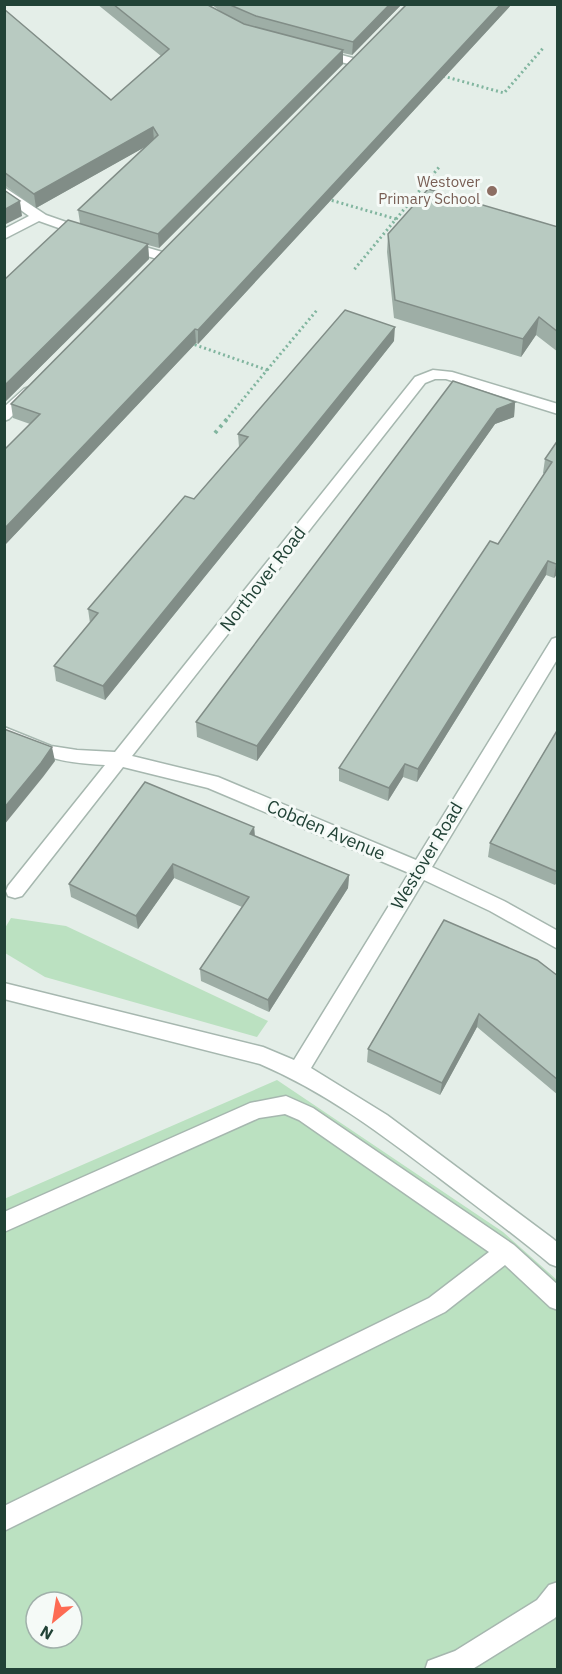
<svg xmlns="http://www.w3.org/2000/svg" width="562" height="1674" viewBox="0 0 562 1674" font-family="'IBM Plex Sans',sans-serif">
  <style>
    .green { fill: #bbe1c1; fill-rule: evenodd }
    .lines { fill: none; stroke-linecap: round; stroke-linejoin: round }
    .minor-casing { stroke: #a6b7af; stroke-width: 3 }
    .path-far1 { stroke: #81b59f; stroke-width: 3; stroke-dasharray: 2 3; stroke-linecap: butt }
    .path { stroke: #81b59f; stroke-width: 4; stroke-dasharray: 3 4.5; stroke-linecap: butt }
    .minor { fill: #fff; fill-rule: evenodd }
    .wall { fill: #9eaea6 }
    .shaded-wall { fill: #818d87 }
    .building { fill: #b8cac1; stroke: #818d87; stroke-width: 1.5 }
    .education-dot { fill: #8d6e63; stroke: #f5faf7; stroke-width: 2 }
    .labels { text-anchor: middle; stroke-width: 6; stroke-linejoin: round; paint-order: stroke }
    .far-education-label { font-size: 15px; fill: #785e54; stroke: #f5faf7; text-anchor: end }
    .street-label { font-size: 18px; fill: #214236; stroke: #f5faf7 }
  </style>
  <rect width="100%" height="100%" fill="#e4eee8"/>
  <g class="green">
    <polygon points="11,918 66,926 268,1021 257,1037 45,977 5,953 5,928"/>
    <path d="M277 1080 503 1232 557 1280V1669H5L4 1199ZM36 1602H72V1638H36Z"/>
  </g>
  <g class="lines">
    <defs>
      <g id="minor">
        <polygon points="319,49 360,60 362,62 356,66 315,55 313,53"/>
        <polygon points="4,187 46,215 89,230 91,233 84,237 39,221 4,239 4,229 29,216 4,198"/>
        <polygon points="125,241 169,254 171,257 164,261 120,248 118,245"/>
        <path d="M433 370 452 372 558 404V414L446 379H435L425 383 132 756 218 777 416 860 552 639 558 637V658L432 867 504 901 558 931V949L490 911 424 880 311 1068 387 1115 552 1238 558 1243V1267L550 1264C514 1234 476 1206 438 1177 381 1134 326 1092 260 1064L4 999V983L263 1047 294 1060 409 873 208 788 123 767 22 896 15 898 8 896 6 891 8 886 105 765C62 763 43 757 4 740V727L51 746 77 750 115 752 415 377Z"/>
        <polygon points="29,387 36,392 34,395 9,419 4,421 4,407 24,389"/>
        <polygon points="286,1096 313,1108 514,1245 558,1285 558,1310 550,1307 505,1265 445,1312 4,1531 4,1506 429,1298 489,1252 299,1120 285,1114 259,1118 4,1232 4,1212 250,1103"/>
        <polygon points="558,1582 558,1614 555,1618 471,1670 425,1670 428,1661 455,1651 537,1600 549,1585"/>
      </g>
    </defs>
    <use href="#minor" class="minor-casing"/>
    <g class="path-far1">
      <polyline points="443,76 504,93 544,47"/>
      <polyline points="327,199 396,219 353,271"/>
      <polyline points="396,219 440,166"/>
      <polyline points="190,343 267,370 226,420"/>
      <polyline points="267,370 317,310"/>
    </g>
    <polyline class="path" points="215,433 227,419"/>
    <use href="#minor" class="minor"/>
  </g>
  <g class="wall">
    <polygon points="97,4 206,4 221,12 211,4 402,4 352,55 343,53 343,64 159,248 148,245 149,259 4,403 4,280 80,223 78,210 148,145 36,208 4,185 4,9 111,100 161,56"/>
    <polygon points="407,4 512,4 198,344 196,343 4,546 4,450 30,424 13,418 11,404"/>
    <polygon points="558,227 558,352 536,335 521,357 394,318 387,252 388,234"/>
    <polygon points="394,341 309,448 105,700 56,681 54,666 90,623 88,609 194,499 239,447 238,434"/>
    <polygon points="515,402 514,417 495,424 257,761 197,737 196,722"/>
    <polygon points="558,440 558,573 554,578 546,575 417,782 403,777 388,801 339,781 339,768 498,544 544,474 543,473 545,459"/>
    <polygon points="558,729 558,881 555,885 488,857 490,843"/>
    <polygon points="254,827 255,836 349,875 348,888 269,1012 201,981 200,969 242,907 174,878 138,929 71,897 69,884"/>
    <polygon points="558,976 558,1095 477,1027 440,1095 367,1062 368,1049"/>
  </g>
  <g class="shaded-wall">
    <polygon points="390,4 402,4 352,55 353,42"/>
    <polygon points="501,4 512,4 198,344 198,330"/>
    <polygon points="343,50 343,64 159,248 158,234"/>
    <polygon points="153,127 154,142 36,208 34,194"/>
    <polygon points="20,201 22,216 4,225 4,210"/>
    <polygon points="148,244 149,259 4,403 4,386"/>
    <polygon points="539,317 536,335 521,357 523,339"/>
    <polygon points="395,327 394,341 309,448 105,700 103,686"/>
    <polygon points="195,329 196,343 4,546 4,529"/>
    <polygon points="515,402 514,417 495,424 257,761 257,746 497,409"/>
    <polygon points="548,561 546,575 417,782 418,769"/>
    <polygon points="558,562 558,573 554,578 556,564"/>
    <polygon points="52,747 55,761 43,777 4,825 4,808"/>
    <polygon points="405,764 403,777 388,801 389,788"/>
    <polygon points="254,827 255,840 250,834"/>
    <polygon points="173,864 174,878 138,929 136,916"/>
    <polygon points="349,875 348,888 269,1012 268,1000"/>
    <polygon points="479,1014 477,1027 440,1095 442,1083"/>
  </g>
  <g class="building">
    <polygon points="113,4 206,4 244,24 343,50 158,234 78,210 158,135 153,127 34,194 4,172 4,9 111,100 169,49"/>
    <polygon points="228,4 390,4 353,42 256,16"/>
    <polygon points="407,4 501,4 198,330 195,329 4,529 4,450 40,414 11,404"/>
    <polygon points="428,189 558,227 558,332 539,317 523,339 395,300 388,234"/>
    <polygon points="4,190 20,201 4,210"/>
    <polygon points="68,220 148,244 4,386 4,280"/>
    <polygon points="345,310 395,327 309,433 103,686 54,666 98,613 88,609 185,496 194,499 248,437 238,434"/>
    <polygon points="453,381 515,402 497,409 257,746 196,722"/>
    <polygon points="558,440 558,562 556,564 548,561 418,769 405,764 389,788 339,768 490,541 498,544 552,462 545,459"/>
    <polygon points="4,729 52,747 41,763 4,808"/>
    <polygon points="558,729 558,872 490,843"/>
    <polygon points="145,782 254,827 250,834 349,875 268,1000 200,969 249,897 173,864 136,916 69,884"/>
    <polygon points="444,920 537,960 558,976 558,1080 479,1014 442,1083 368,1049"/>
  </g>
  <circle class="education-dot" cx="492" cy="191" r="6"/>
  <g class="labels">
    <g class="far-education-label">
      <text x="480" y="187">Westover<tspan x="480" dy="17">Primary School</tspan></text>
    </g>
    <g class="street-label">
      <text transform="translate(263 579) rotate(-52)" y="6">Northover Road</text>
      <text transform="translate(326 830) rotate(23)" y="6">Cobden Avenue</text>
      <text transform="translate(427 856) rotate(-59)" y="6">Westover Road</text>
    </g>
  </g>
  <rect width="562" height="1674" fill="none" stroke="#214236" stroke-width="12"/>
  <g transform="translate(54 1620) rotate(210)"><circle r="28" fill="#f5faf7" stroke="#a0b0aa" stroke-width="1.5"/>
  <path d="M0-4.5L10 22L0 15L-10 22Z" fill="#fd6b53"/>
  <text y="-9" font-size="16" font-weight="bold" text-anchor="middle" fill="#214236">N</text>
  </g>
</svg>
